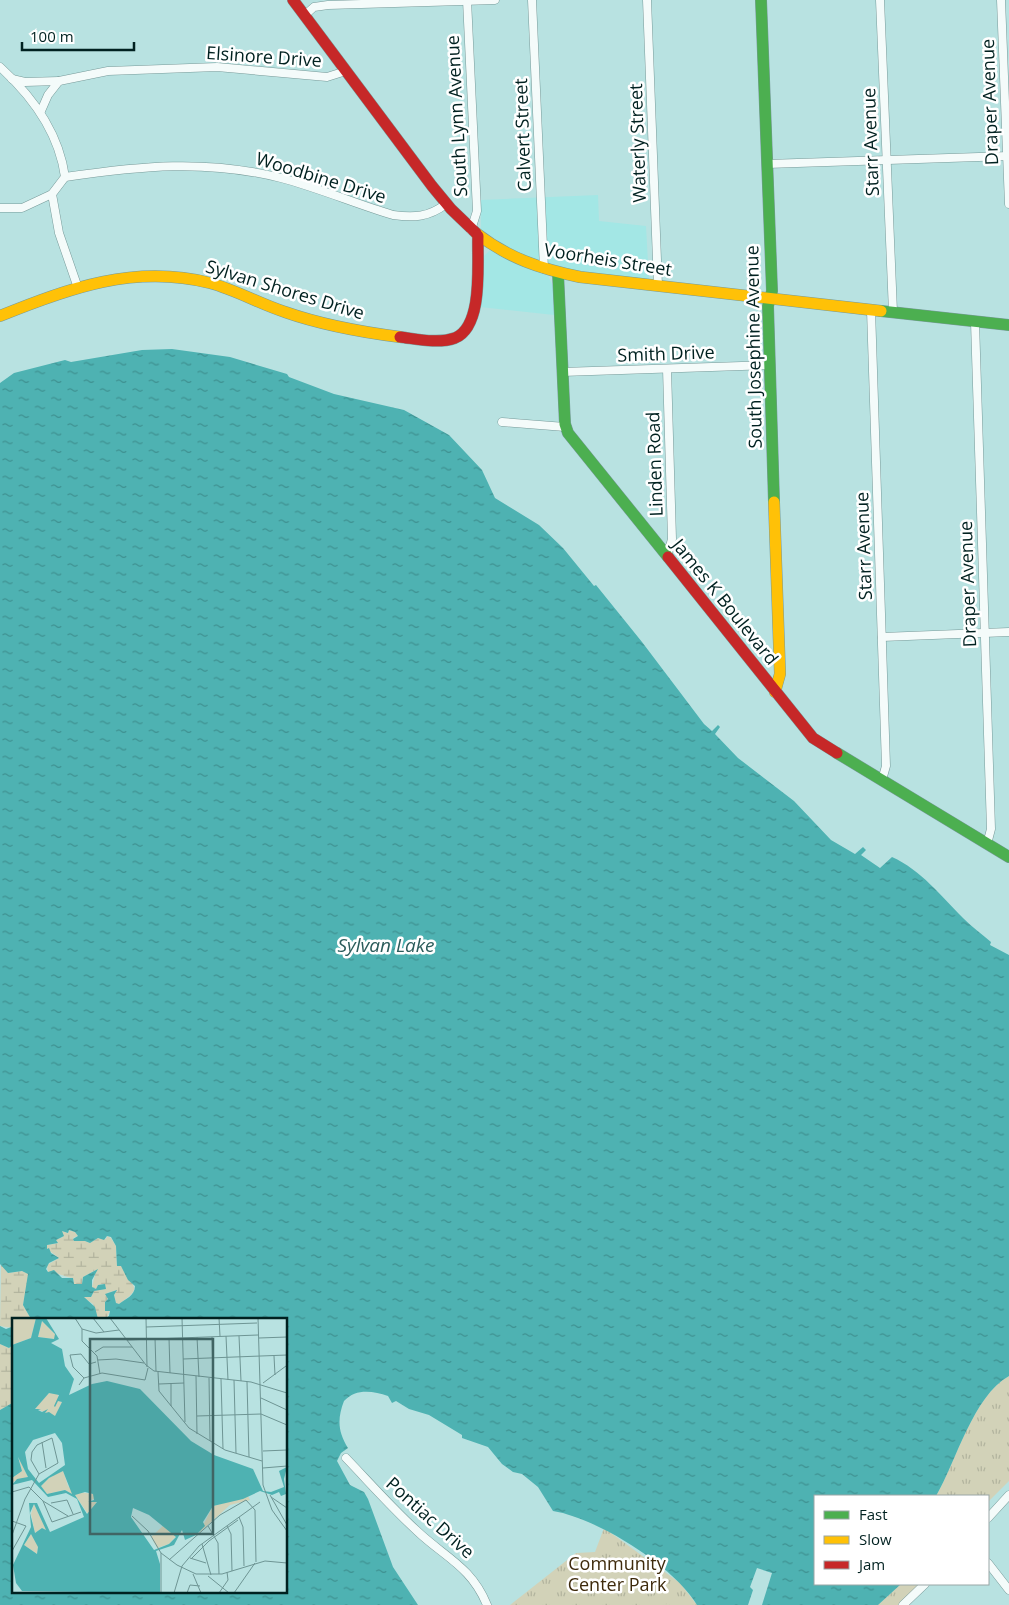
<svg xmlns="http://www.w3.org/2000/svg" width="1009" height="1605" viewBox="0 0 1009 1605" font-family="'Open Sans',sans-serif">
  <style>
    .built { fill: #a3e7e5 }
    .wetland { fill: url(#wetland-marsh) }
    .park { fill: url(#park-tufts) }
    .pitch { fill: #d2d2b8 }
    .water { fill: url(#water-ripples) }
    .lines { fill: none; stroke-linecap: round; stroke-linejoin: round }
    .street-casing { stroke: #779a99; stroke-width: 9 }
    .fast-casing { stroke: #779a99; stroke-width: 12 }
    .slow-casing { stroke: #779a99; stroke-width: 12 }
    .jam-casing { stroke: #779a99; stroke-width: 12 }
    .street { stroke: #f4fbfa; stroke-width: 8 }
    .fast { stroke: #4caf50; stroke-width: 11 }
    .slow { stroke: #ffc107; stroke-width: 11 }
    .jam { stroke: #c62828; stroke-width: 11 }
    .labels { text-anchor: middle; stroke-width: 5; stroke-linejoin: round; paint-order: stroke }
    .street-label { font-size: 18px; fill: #002120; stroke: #fff }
    .park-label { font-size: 18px; fill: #3e2a0c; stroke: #fff }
    .water-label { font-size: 19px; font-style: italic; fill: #2b5c5b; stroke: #fff }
    .inset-road { fill: none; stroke: #6e9594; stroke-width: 1 }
    .view { fill: #406564; fill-opacity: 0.15; stroke: #406564; stroke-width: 2.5 }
    .inset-edge { fill: none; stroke: #002120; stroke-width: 2.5 }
  </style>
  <defs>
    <pattern id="wetland-marsh" width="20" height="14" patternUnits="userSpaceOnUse" patternTransform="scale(1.25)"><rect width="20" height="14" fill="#d2d2b8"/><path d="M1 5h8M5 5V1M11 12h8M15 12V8" fill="none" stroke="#b2b49e"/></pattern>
    <pattern id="park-tufts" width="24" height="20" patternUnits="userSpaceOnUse" patternTransform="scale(1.25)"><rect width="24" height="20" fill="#d2d2b8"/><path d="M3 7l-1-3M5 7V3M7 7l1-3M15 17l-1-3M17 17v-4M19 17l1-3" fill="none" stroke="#b2b49e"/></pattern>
    <pattern id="water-ripples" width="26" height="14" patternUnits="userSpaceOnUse" patternTransform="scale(1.25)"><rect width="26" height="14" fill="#4eb2b2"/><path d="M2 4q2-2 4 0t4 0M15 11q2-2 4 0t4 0" fill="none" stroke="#3e9090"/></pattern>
  </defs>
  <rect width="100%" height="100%" fill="#b8e2e1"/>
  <g class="built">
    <polygon points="598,195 599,221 646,226 649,281 576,272 531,261 514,252 481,229 481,200"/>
    <polygon points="490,250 548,276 553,286 554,315 480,307 479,261"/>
  </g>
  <g class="wetland">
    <path d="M69 1230 75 1232 78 1236 73 1238 74 1241H85L90 1243 98 1238 106 1239 107 1236 111 1238 116 1246 117 1266 121 1265C132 1289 145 1286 119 1304L116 1303 114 1295 117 1290 107 1293 108 1299 105 1302V1311L110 1310 107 1318 98 1319 93 1304 83 1297H91L94 1291 106 1287 103 1284 98 1285 96 1289 92 1287 96 1270 83 1277 82 1284H74L73 1278C64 1277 55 1271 48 1272L47 1265 59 1258 47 1249V1245L58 1243 55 1240 63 1237 62 1231 68 1233Z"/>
    <polygon points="1,1263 8,1273 22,1271 29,1274 23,1305 31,1319 14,1319 12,1328 0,1326"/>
    <polygon points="0,1344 9,1348 14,1344 14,1402 0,1410"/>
  </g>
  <g class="park">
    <path d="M1009 1376V1481L988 1502V1496H936C956 1462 973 1396 1009 1376Z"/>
    <polygon points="604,1528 680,1583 697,1605 510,1605 576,1553 595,1552"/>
    <polygon points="901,1584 920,1584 898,1605 878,1605"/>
  </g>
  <polygon class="pitch" points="654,1595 668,1605 647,1604"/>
  <g class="water">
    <path d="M172 349 230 357 287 374 289 377 334 394 404 410 449 435 482 470 495 498 539 525 563 548 594 586 596 585 642 642 704 724 712 731 718 725 720 727 715 734 738 758 794 801 831 840 855 854 863 847 866 850 861 855 880 868 892 857C921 870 941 896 963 918 972 927 982 934 991 942L990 945 1009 955V1376C973 1396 956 1462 936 1496H815V1584H901L878 1605H762L772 1573 757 1568 750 1587 753 1590 748 1605H697C674 1566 597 1518 553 1511L538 1487 522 1474 513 1472 502 1464 488 1447 462 1438V1435L429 1415 409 1409 396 1401 392 1403 388 1396C373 1391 356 1388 344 1401 337 1419 338 1432 348 1448L341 1453 337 1461 350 1485 364 1492 368 1499 393 1567 418 1605H0V1410L14 1402V1591H286V1319H104L109 1316 110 1311H105V1302L108 1299 105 1294 117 1290 114 1295 116 1303 119 1304C125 1299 135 1296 135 1286L128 1280 121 1266H117L116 1246 111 1237 107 1236 104 1240 98 1238 90 1243 85 1241H74L73 1239 78 1236 75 1232 69 1230 68 1233 62 1231 64 1236 56 1240 58 1243 47 1245V1249L49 1248 51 1253 59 1258 49 1263 46 1269 48 1272 54 1270 62 1278H73L74 1284H82L83 1277 98 1269 92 1280V1287L96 1289 98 1285 105 1284 106 1289 94 1291 91 1297H84L95 1307 98 1319H31L23 1305 28 1274 22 1271 8 1273 0 1264V383L14 373 65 360 71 362 142 350Z"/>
    <polygon points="0,1326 6,1329 14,1326 14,1344 9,1348 0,1344"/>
  </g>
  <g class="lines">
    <defs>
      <g id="street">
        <polyline points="467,0 477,211 471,230"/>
        <polyline points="532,0 544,269"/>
        <polyline points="647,0 658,286"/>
        <polyline points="880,0 893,312"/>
        <polyline points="1001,0 1009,204"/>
        <polyline points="305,15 314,7 328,5 495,0"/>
        <path d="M0 67C32 96 59 133 65 177L52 194 59 233 78 288"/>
        <polyline points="12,79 25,82 59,81"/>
        <polyline points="41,111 48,95 59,81 108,71 217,67 327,77 346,71"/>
        <polyline points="767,164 1009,156"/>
        <path d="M65 177C141 166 205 159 281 178 319 188 356 204 393 215 414 218 429 217 446 204"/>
        <polyline points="0,208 22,208 52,194"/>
        <polyline points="871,310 886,766 882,780"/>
        <polyline points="975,322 991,829 987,844"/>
        <polyline points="667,369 672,539 667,557"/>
        <polyline points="562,372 770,365"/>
        <polyline points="502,422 565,427"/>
        <polyline points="882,637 1009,632"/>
        <path d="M346 1458C369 1482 391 1507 416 1530 444 1557 471 1566 487 1605"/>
        <polyline points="988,1518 1009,1495"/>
        <polyline points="988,1563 1009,1590"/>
        <polyline points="903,1605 925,1584"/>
      </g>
      <g id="fast">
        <polyline points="761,0 772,291 768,306 774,502"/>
        <polyline points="558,273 565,424 568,433 668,557"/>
        <polyline points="881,311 1009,325"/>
        <polyline points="837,753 1009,857"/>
      </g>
      <g id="slow">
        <path d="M476 233C508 258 541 269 580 277L881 311"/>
        <path d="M0 316C69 288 135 264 210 283 236 290 260 304 285 312 322 325 361 332 400 337"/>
        <polyline points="774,502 780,674 775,692"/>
      </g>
      <g id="jam">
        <polyline points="293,0 432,186 451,209 476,233"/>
        <path d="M400 337C417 339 438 344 455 338 484 326 477 262 478 236"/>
        <polyline points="668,557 813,738 837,753"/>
      </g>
    </defs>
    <use href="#street" class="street-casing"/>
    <use href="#fast" class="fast-casing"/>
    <use href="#slow" class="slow-casing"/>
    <use href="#jam" class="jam-casing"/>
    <use href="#street" class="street"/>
    <use href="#fast" class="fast"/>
    <use href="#slow" class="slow"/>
    <use href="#jam" class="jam"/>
  </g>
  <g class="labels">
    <g class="street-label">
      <text transform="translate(264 57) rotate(4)" y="6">Elsinore Drive</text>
      <text transform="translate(990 102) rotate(-92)" y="6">Draper Avenue</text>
      <text transform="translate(457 116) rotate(-93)" y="6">South Lynn Avenue</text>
      <text transform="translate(523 135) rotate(-92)" y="6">Calvert Street</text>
      <text transform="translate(871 142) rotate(-92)" y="6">Starr Avenue</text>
      <text transform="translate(638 143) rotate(-92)" y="6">Waterly Street</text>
      <text transform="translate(321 178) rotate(17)" y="6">Woodbine Drive</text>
      <text transform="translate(608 260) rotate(9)" y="6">Voorheis Street</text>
      <text transform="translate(285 290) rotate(17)" y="6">Sylvan Shores Drive</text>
      <text transform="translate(754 347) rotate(-91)" y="6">South Josephine Avenue</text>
      <text transform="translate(666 354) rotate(-2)" y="6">Smith Drive</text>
      <text transform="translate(655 464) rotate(-92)" y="6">Linden Road</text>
      <text transform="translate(864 546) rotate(-92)" y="6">Starr Avenue</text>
      <text transform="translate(968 584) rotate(-92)" y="6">Draper Avenue</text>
      <text transform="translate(725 602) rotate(51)" y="6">James K Boulevard</text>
      <text transform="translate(430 1518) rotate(42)" y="6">Pontiac Drive</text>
    </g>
    <g class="park-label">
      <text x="617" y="1570">Community<tspan x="617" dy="21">Center Park</tspan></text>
    </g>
    <g class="water-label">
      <text x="386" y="952">Sylvan Lake</text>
    </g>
  </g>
  <g transform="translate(12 1318)">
    <rect width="275" height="275" fill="#b8e2e1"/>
    <path d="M0 0H24L19 20 0 27ZM30 3 43 16V21L26 19ZM37 75 46 76V83L50 84 43 99 23 90ZM6 139 16 159 0 164V160L10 153ZM51 152 56 168 62 173 60 176 53 172 35 176 29 168 37 160ZM65 174 82 176V181L76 183H84V188L76 196 63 177ZM22 186 34 212 30 210 23 215 19 196ZM19 216 26 228 25 236 12 227Z" fill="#d2d2b8"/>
    <path d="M236 178 238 182 218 187 187 215 201 188ZM152 207 164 218 157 226 145 230 139 219Z" fill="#d2d2b8"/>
    <path d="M24 0H34L47 21 39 25 50 31 53 48 62 61 57 77 80 66 95 63 128 71 179 123 202 137 241 151 251 173 259 174 272 169 267 153 275 149 272 161 274 176 269 178 267 174 260 177 248 173 231 181 201 188 191 204 193 208 184 217 173 222 170 212 162 227 144 233 148 246V275L10 273 4 265 1 247 19 209 17 185H25L38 214 72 199 65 181 54 175 36 179 20 162 0 167 5 161 16 159 6 139 10 153 0 160V27L19 20ZM30 3 43 16 42 21 26 19ZM37 75 47 77 42 88 43 89 46 83 50 84 43 98 37 94 33 95 36 91 30 94 26 92 29 91H23ZM43 115 50 125 53 147 27 165 16 151 13 134 21 122ZM51 153 60 176 53 172 35 176 29 168 37 160ZM73 174 81 176 82 182 76 184H85L75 196 63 177ZM22 186 34 212 30 210 23 215 18 195ZM121 190 137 197 164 219 157 226 142 232 119 199ZM19 216 26 229 25 236 12 227Z" fill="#4eb2b2" fill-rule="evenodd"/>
    <path class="inset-road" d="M63 0 70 11V23L85 38 88 56M81 0 92 14M98 0 134 47 142 53 239 64 275 75M134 0 135 49M170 0 173 104M207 0 208 18M246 0 251 167 260 192 275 213M134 9 245 5M70 11 84 15 107 12M214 18 216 62M227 18 229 63M185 19 187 59M200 19 201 60M143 20 144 53M157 20 158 55M247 20 275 19M115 22 246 17M83 34 91 29H120M262 38 263 57M171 41 275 37M86 42 104 41 132 45M146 54 147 73 177 110 213 132 250 143M184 58 185 116M72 60 61 49 58 37 69 36 77 46 84 44M197 60 198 123M209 61 211 131M222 62 224 135M235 64 237 139M159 65V88M251 65 274 48M147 66 172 65M67 67 72 60 90 55 133 62 136 50M249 80 275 92M185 98 249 96 275 107M30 124 34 150M251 133 275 132M251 150 275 148M0 174 17 169 31 183 56 198M258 177 275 207M259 179 275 190M31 183 40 204 69 194M39 185 55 182 61 196M120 198 136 213 149 235 165 247 184 256H210L253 243 275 245M227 199 231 209 232 248M0 203 14 208 0 233M196 208 206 225 207 256M215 208 219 216 220 253M0 217 13 181 27 156 46 145 40 120 25 127 20 134 19 142 27 156M190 226 199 257M149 235V275M178 240 194 245M179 241 197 223 226 202M157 242 208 197 234 182 243 192 244 244M181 256 189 275M196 258 217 275M162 275 170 248 187 228 248 184M175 275 178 267 188 268M207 275 216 262 215 254M222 275 243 245"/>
    <path class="view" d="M78 21H201V216H78Z"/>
    <rect width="275" height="275" class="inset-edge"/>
  </g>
  <rect x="814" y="1495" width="175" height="90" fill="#ffffff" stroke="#99a6a6"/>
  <rect x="824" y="1511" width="25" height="8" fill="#4caf50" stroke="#99a6a6"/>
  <text x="859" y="1520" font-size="15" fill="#002120">Fast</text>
  <rect x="824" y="1536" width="25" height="8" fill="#ffc107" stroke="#99a6a6"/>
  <text x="859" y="1545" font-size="15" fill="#002120">Slow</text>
  <rect x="824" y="1561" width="25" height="8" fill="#c62828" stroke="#99a6a6"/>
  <text x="859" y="1570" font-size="15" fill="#002120">Jam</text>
  <path d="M22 42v8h112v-8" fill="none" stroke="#002120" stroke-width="2.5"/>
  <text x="30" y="42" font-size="15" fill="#002120" stroke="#ffffff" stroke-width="4" paint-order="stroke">100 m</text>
</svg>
